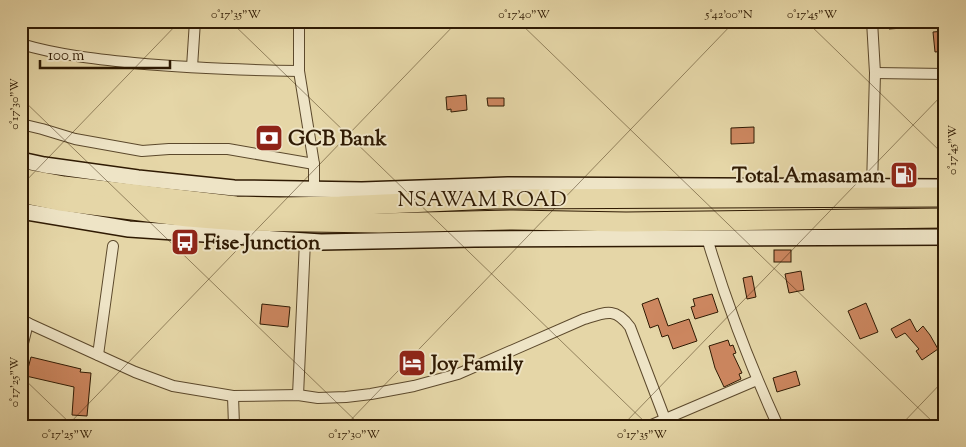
<svg xmlns="http://www.w3.org/2000/svg" width="966" height="447" viewBox="0 0 966 447" font-family="'Sorts Mill Goudy',serif">
  <style>
    .building { fill: #cd8760; stroke: #2f1a03 }
    .lines { fill: none; stroke-linecap: round; stroke-linejoin: round }
    .street-casing { stroke: #5c492c; stroke-width: 12 }
    .secondary-casing { stroke: #2f1a03; stroke-width: 18 }
    .highway-casing { stroke: #2f1a03; stroke-width: 21 }
    .street { stroke: #eee4c6; stroke-width: 10 }
    .secondary { stroke: #eee4c6; stroke-width: 15 }
    .highway { stroke: #e5d6a7; stroke-width: 19 }
    .ticks { fill: none; stroke: #2f1a03; stroke-width: 1; stroke-opacity: 0.45 }
    .labels { text-anchor: middle; stroke-width: 4; stroke-linejoin: round; paint-order: stroke }
    .poi-label { font-size: 21px; font-weight: bold; fill: #2f1a03; stroke: #eee4c6; text-anchor: start }
    .street-label { font-size: 21px; fill: #2f1a03; stroke: #eee4c6 }
    .neatline { fill: none; stroke: #2f1a03; stroke-width: 2 }
    .ticks-label { font-size: 12px; text-anchor: middle; fill: #2f1a03 }
  </style>
  <rect width="100%" height="100%" fill="#e5d6a7"/>
  <filter id="stains"><feTurbulence type="fractalNoise" baseFrequency=".004" numOctaves="4"/><feColorMatrix values="0 0 0 0 .2 0 0 0 0 .09 0 0 0 0 .02 0 0 0 .5 -.17"/></filter>
  <radialGradient id="worn" r=".72"><stop offset=".6" stop-color="#630" stop-opacity="0"/><stop offset="1" stop-color="#630" stop-opacity=".3"/></radialGradient>
  <g class="building">
    <polygon points="889,21 903,21 903,28 889,29"/>
    <polygon points="945,31 945,51 935,52 933,32"/>
    <polygon points="466,95 467,110 451,112 451,109 447,110 446,97"/>
    <polygon points="487,98 504,98 504,106 488,106"/>
    <polygon points="754,127 754,143 731,144 731,128"/>
    <rect x="774" y="250" width="17" height="12"/>
    <polygon points="801,271 804,290 789,293 785,274"/>
    <polygon points="752,276 756,297 747,299 743,278"/>
    <polygon points="712,294 718,312 695,319 691,307 695,306 693,299"/>
    <polygon points="658,298 668,326 689,319 697,341 673,349 668,335 662,337 658,325 650,328 642,304"/>
    <polygon points="866,303 878,332 860,339 848,311"/>
    <polygon points="262,304 290,307 288,327 260,324"/>
    <polygon points="910,319 917,332 923,326 930,335 938,349 922,360 916,351 919,349 905,333 896,338 891,329"/>
    <polygon points="728,340 730,346 733,345 736,353 733,354 742,373 739,374 741,379 724,387 715,368 709,346"/>
    <polygon points="31,357 81,369 80,372 91,373 87,416 72,415 74,387 26,376"/>
    <polygon points="796,371 800,385 777,392 773,378"/>
  </g>
  <g class="lines">
    <defs>
      <g id="street">
        <polyline points="299,21 299,71 314,164 314,189"/>
        <path d="M21 44C58 55 96 59 134 63 189 68 244 70 299 71"/>
        <polyline points="192,67 195,21"/>
        <polyline points="875,73 945,74"/>
        <polyline points="21,124 42,129 75,139 142,151 169,149 228,149 314,164"/>
        <polyline points="872,187 875,73 872,21"/>
        <path d="M707 238C726 302 750 365 778 426"/>
        <path d="M21 320 135 372 173 386 233 396 298 395 318 398 346 397 371 394 414 386 458 374 584 319C606 312 615 307 630 327L665 419"/>
        <polyline points="21,351 28,323"/>
        <polyline points="98,355 113,246"/>
        <polyline points="298,395 305,241"/>
        <polyline points="233,396 234,426"/>
        <polyline points="649,426 757,380"/>
      </g>
      <g id="secondary">
        <polyline points="21,160 44,165 138,178 234,188 362,190 508,185 945,187"/>
        <polyline points="21,211 129,229 321,242 474,239 945,237"/>
      </g>
      <g id="highway">
        <polyline points="21,178 64,186 236,206 280,207 340,206 495,199 945,197"/>
        <polyline points="21,193 60,201 188,217 239,221 379,223 513,220 626,222 945,218"/>
      </g>
    </defs>
    <use href="#street" class="street-casing"/>
    <use href="#secondary" class="secondary-casing"/>
    <use href="#highway" class="highway-casing"/>
    <use href="#street" class="street"/>
    <use href="#secondary" class="secondary"/>
    <use href="#highway" class="highway"/>
  </g>
  <path class="ticks" d="M230 21 649 426M518 21 937 426M806 21 945 156M21 98 361 426M21 186 180 21M21 376 73 426M67 426 458 21M345 426 735 21M622 426 945 92M900 426 945 379"/>
  <defs>
    <symbol id="bank-square" viewBox="-11 -11 22 22"><rect x="-9" y="-9" width="18" height="18" rx="4" fill="#8f2418" stroke="#eee4c6"/><path d="M-6-4H6V4H-6ZM0-2.3a2.3 2.3 0 1 0 0 4.6a2.3 2.3 0 1 0 0-4.6Z" fill="#fff"/></symbol>
    <symbol id="fuel-square" viewBox="-11 -11 22 22"><rect x="-9" y="-9" width="18" height="18" rx="4" fill="#8f2418" stroke="#eee4c6"/><path d="M-5.5-6h7V0h2V4h1.3V-2.5L3-4.5l.8-.8L6-3V5H2.5V1h-1V6h-7ZM-4.2-4.7v3.2H.2V-4.7Z" fill="#fff"/></symbol>
    <symbol id="bus-square" viewBox="-11 -11 22 22"><rect x="-9" y="-9" width="18" height="18" rx="4" fill="#8f2418" stroke="#eee4c6"/><path d="M-5-6H5V4H4V6H2V4H-2V6H-4V4H-5ZM-3.5-4V0h7V-4ZM-3.5 1.2v1.5H-2V1.2ZM2 1.2v1.5H3.5V1.2Z" fill="#fff"/></symbol>
    <symbol id="hotel-square" viewBox="-11 -11 22 22"><rect x="-9" y="-9" width="18" height="18" rx="4" fill="#8f2418" stroke="#eee4c6"/><path d="M-6-4.5h1.5V1H6V5H4.5V3h-9V5H-6ZM-4 0a1.8 1.8 0 1 1 3.6 0ZM.5 0V-2.5h3Q6-2.5 6 0Z" fill="#fff"/></symbol>
  </defs>
  <g fill-rule="evenodd">
    <use href="#bank-square" x="253" y="122" width="32" height="32"/>
    <use href="#fuel-square" x="888" y="159" width="32" height="32"/>
    <use href="#bus-square" x="169" y="226" width="32" height="32"/>
    <use href="#hotel-square" x="396" y="347" width="32" height="32"/>
  </g>
  <g class="labels">
    <g class="poi-label">
      <text x="288" y="145">GCB Bank</text>
      <text x="885" y="182" text-anchor="end">Total Amasaman</text>
      <text x="204" y="249">Fise Junction</text>
      <text x="431" y="370">Joy Family</text>
    </g>
    <g class="street-label">
      <text x="482" y="206">NSAWAM ROAD</text>
    </g>
  </g>
  <rect width="966" height="447" fill="none" stroke="#e5d6a7" stroke-width="55"/>
  <path d="M40 60v8h130v-8" fill="none" stroke="#2f1a03" stroke-width="2.5"/>
  <text x="48" y="60" font-size="15" fill="#2f1a03" stroke="#eee4c6" stroke-width="4" paint-order="stroke">100 m</text>
  <rect x="28" y="28" width="910" height="392" class="neatline"/>
  <g class="ticks-label">
    <text x="236" y="18">0°17'35"W</text>
    <text x="524" y="18">0°17'40"W</text>
    <text x="729" y="18">5°42'00"N</text>
    <text x="812" y="18">0°17'45"W</text>
    <text transform="translate(14 104) rotate(-90)" y="4">0°17'30"W</text>
    <text transform="translate(952 150) rotate(-90)" y="4">0°17'45"W</text>
    <text transform="translate(14 382) rotate(-90)" y="4">0°17'25"W</text>
    <text x="67" y="438">0°17'25"W</text>
    <text x="354" y="438">0°17'30"W</text>
    <text x="642" y="438">0°17'35"W</text>
  </g>
  <rect width="100%" height="100%" filter="url(#stains)"/>
  <rect width="100%" height="100%" fill="url(#worn)"/>
</svg>
